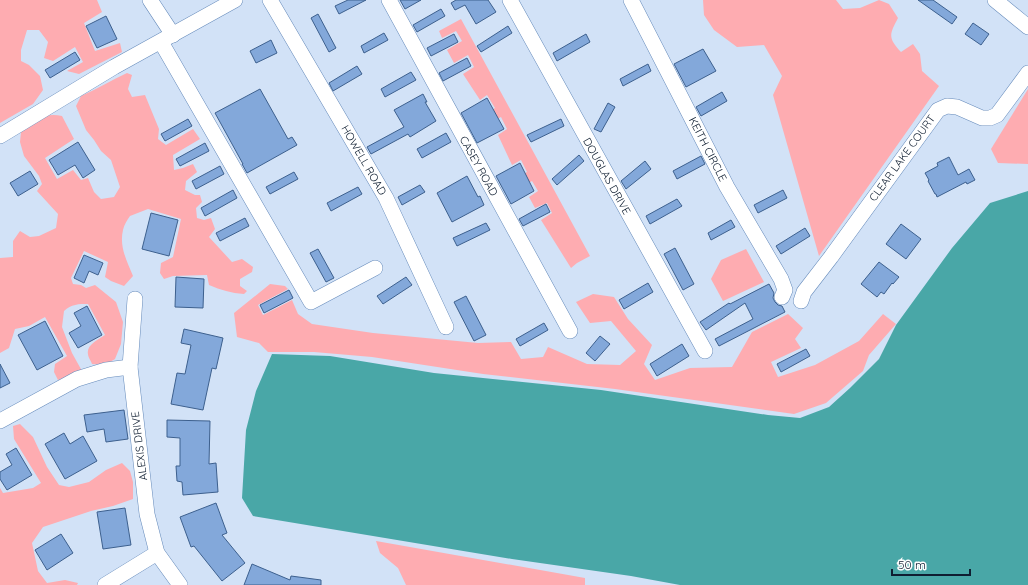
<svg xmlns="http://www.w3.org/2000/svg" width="1028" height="585" viewBox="0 0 1028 585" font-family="Quicksand,sans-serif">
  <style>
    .green { fill: #feacb1 }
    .water { fill: #49a7a7 }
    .building { fill: #83a8da; stroke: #3d608e }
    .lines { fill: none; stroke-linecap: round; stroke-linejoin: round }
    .minor-casing { stroke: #668bbb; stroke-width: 16 }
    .minor { stroke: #fff; stroke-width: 15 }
    .labels { text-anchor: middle; stroke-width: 3; stroke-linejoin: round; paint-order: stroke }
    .street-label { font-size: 11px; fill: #0f1e31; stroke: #fff }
  </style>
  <rect width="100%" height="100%" fill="#d2e2f7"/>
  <g class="green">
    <polygon points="0,0 97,0 102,12 84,23 95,51 120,43 122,52 79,74 67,71 83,62 75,47 53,61 44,58 48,42 39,30 27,30 21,50 21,61 29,65 40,76 43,90 33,104 0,123"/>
    <path d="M703 0H836L843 9 860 8 879 0 889 4 898 18C889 35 888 38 901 52L913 44 920 54 922 71 939 86 819 256 773 95 782 76 764 45 737 47 714 30 704 15Z"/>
    <polygon points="461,19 590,256 577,263 571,268 541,220 552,213 547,203 535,208 529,197 538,191 532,181 524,185 519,176 527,172 521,160 512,165 498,135 507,129 501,117 491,122 487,113 495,108 487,95 480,100 463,74 474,67 468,55 454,63 447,50 462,41 456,31 442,38 439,31"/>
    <path d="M127 73 132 75 128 89 132 97 145 95 159 129 158 139 166 145 193 129 200 139 173 155 174 170 183 168 193 164 197 172 186 181 185 190 195 195H200L202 202 196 208 197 218 204 220 211 218 215 229 209 237 232 262 242 259 253 267 252 272 240 279V286L247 291 244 294C231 293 221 290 209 285L207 275 173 276 164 279 160 273 161 263 173 257 181 219 148 209 130 216C127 220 124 225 123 230 119 247 127 261 133 276L124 286 111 281 105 277 108 262 84 251 71 278 73 284 81 285 86 288 95 285 116 302 123 322 121 344 115 359 105 365 92 364C91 361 88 357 88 354 86 345 99 339 105 335L88 304C79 304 71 304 64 311L62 327 72 353 82 371 58 380 54 372 55 364 67 356 45 317 29 326 15 329 9 348 0 353V258L13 257V241L20 231 30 237 39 236 56 228 58 214 37 191 42 184 39 176 24 156 20 142 21 132C34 121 44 112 62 116L74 139 45 158 57 179 73 170 81 180 88 178 94 192 101 199 114 197 120 187 111 160 101 151 94 140 86 130 76 106 81 96C97 89 112 80 127 73Z"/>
    <polygon points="1028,89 1028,164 998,163 991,149"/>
    <polygon points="746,249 764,282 723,301 711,279 721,260"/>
    <polygon points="270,284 285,286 288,289 258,305 263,315 292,300 298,314 312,324 373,333 478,343 511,342 521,359 543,357 548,347 587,364 620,365 636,351 611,321 590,323 576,302 593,294 614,297 628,319 652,345 644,364 655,380 690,368 732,367 752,332 788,314 803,328 795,339 801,348 771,362 778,377 815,365 859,341 883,314 896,324 869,355 863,371 826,403 794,414 615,389 483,374 372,357 314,352 268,352 259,343 237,337 234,313"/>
    <polygon points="20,424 33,437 47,467 59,485 69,487 89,482 106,470 122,463 130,471 133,482 133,499 113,506 91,511 43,527 32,543 38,571 47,583 65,580 78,583 77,585 0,585 0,488 3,493 33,488 41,483 14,439 13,426"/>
    <polygon points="376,541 585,578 585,585 406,585 398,568 380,553"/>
  </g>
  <polygon class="water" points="1028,191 1028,585 680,585 631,576 512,559 253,516 242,498 246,430 256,391 272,354 330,356 434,373 601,390 768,415 800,418 829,407 850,388 879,359 896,325 952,248 990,203"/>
  <g class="building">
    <polygon points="348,0 366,0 339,14 335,6"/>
    <polygon points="400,0 421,0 405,9"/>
    <polygon points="456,0 488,0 496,12 476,24 465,5 455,10 451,3"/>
    <polygon points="918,0 933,0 957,17 952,24"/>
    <polygon points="441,9 445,16 417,32 413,25"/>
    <polygon points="318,14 336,48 329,52 311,18"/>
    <polygon points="106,16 117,39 97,48 86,26"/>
    <polygon points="973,23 989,34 981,45 965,34"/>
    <polygon points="508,26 512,33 481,52 477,46"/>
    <polygon points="384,33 388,40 364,53 361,46"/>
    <polygon points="454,34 458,42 431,56 427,48"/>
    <polygon points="586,34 590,42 557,61 553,53"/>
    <polygon points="271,40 277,53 256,63 250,51"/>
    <polygon points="703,49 716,71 686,87 674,64"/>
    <polygon points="75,52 80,60 50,78 45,70"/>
    <polygon points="467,58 471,66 443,81 439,73"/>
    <polygon points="648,64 651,71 623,86 620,79"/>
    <polygon points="357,66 362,74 333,91 329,83"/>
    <polygon points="411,72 416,80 385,97 381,89"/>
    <polygon points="260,89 288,139 292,137 297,145 247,173 242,164 243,164 215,113"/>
    <polygon points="722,92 727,101 701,116 696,107"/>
    <polygon points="423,94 427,102 425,102 436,121 410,137 408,134 371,154 367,147 404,127 394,110"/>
    <polygon points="487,98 504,129 477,143 461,113"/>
    <polygon points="608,103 615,107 601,132 594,129"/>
    <polygon points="188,119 192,126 165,141 161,134"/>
    <polygon points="561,119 564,126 531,142 527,135"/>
    <polygon points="446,133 451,142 422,158 417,149"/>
    <polygon points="78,142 95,170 83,178 75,165 58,175 49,160"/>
    <polygon points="205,143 209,151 180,166 176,159"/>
    <polygon points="579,155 584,161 557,185 552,179"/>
    <polygon points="701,156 705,164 677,179 673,171"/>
    <polygon points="949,157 958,175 969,169 975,180 967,184 966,182 937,197 936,194 935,194 928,181 929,180 925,173 938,166 937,163"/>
    <polygon points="645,161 651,169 626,189 621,181"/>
    <polygon points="520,163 534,191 511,204 496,176"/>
    <polygon points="220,166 224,174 196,189 192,181"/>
    <polygon points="30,171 38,184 18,196 10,183"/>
    <polygon points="294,172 298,179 270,194 266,187"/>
    <polygon points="467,176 478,197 480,196 484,205 452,222 437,193"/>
    <polygon points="420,185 425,192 402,205 398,197"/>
    <polygon points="358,187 362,194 331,211 327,203"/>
    <polygon points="233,190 237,198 205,216 201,208"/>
    <polygon points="783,190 787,198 758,213 754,205"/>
    <polygon points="677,199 682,206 650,224 646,216"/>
    <polygon points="546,204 550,212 523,226 519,219"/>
    <polygon points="151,213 178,220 169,256 142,249"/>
    <polygon points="245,218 249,226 220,241 216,233"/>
    <polygon points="731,220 735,227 711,240 708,233"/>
    <polygon points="486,223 490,230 457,246 453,238"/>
    <polygon points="901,224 921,239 906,259 886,244"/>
    <polygon points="805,228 810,236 781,254 776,246"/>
    <polygon points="675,248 694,284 683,290 664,254"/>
    <polygon points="318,249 334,278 326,282 310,253"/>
    <polygon points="84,255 103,263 98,275 89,271 84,283 74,278"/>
    <polygon points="879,262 899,277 893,284 892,283 884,294 881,292 877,297 861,284"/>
    <polygon points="176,277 204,279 203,308 175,307"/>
    <polygon points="406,277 412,285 383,304 377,296"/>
    <polygon points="648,283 653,292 624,309 619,300"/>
    <polygon points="769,284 774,293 773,298 775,302 778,305 782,306 785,312 719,346 715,339 753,319 745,303 706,330 700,322 729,303 730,304"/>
    <polygon points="289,290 293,298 264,313 260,305"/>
    <polygon points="466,296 486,335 474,341 454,302"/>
    <polygon points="87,306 102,335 78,348 69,333 81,326 74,313"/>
    <polygon points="45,321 63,356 37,370 18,335"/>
    <polygon points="544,323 548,330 520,346 516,339"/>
    <polygon points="184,329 223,338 216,369 212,368 203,410 171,404 177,373 185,374 191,345 181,343"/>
    <polygon points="600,336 610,344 595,361 586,353"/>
    <polygon points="682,344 689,356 657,376 650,364"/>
    <polygon points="806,349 810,356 781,372 777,364"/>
    <polygon points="0,364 10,383 0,388"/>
    <polygon points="124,410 128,439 106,442 104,429 87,432 84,415"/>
    <polygon points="167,420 210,421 209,464 216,463 218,492 183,495 182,482 177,481 176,466 180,466 180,438 167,437"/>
    <polygon points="64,433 70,444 83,436 97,461 65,479 45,444"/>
    <polygon points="16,448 32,475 7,490 0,479 0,472 12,465 6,454"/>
    <polygon points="216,503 227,533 222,535 245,563 222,581 194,546 191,547 180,517"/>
    <polygon points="125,508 131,545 103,549 97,512"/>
    <polygon points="61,534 73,553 47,570 35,550"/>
    <polygon points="252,564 290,580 291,576 321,580 321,585 244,585"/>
  </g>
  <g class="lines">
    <defs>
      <g id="minor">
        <polyline points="150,0 173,35"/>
        <polyline points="270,0 386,198 446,327"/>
        <polyline points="389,0 570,331"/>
        <polyline points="510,0 705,351"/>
        <polyline points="631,0 727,187 781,279 785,290 782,297"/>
        <polyline points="995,0 1028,27"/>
        <polyline points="161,42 311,302 375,268"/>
        <polyline points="0,136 114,67 235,0"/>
        <polyline points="135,299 130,367 147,514 157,553 180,585"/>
        <polyline points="801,301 804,292 831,257 938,110 947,106 957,107 982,118 990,118 997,115 1028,73"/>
        <polyline points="0,421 77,379 106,370 130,367"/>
        <polyline points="105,585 157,553"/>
      </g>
    </defs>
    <use href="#minor" class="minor-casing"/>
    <use href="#minor" class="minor"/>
  </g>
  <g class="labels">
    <g class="street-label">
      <text transform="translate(708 149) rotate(63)" y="4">KEITH CIRCLE</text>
      <text transform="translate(902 158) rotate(-54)" y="4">CLEAR LAKE COURT</text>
      <text transform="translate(364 160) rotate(60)" y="4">HOWELL ROAD</text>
      <text transform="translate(479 166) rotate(61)" y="4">CASEY ROAD</text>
      <text transform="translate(607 176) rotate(61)" y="4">DOUGLAS DRIVE</text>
      <text transform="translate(139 446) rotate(-97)" y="4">ALEXIS DRIVE</text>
    </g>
  </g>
  <path d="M892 569v6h78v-6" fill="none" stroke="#0f1e31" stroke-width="2"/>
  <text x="898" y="569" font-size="12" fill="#0f1e31" stroke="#ffffff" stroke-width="3" paint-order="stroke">50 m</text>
</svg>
